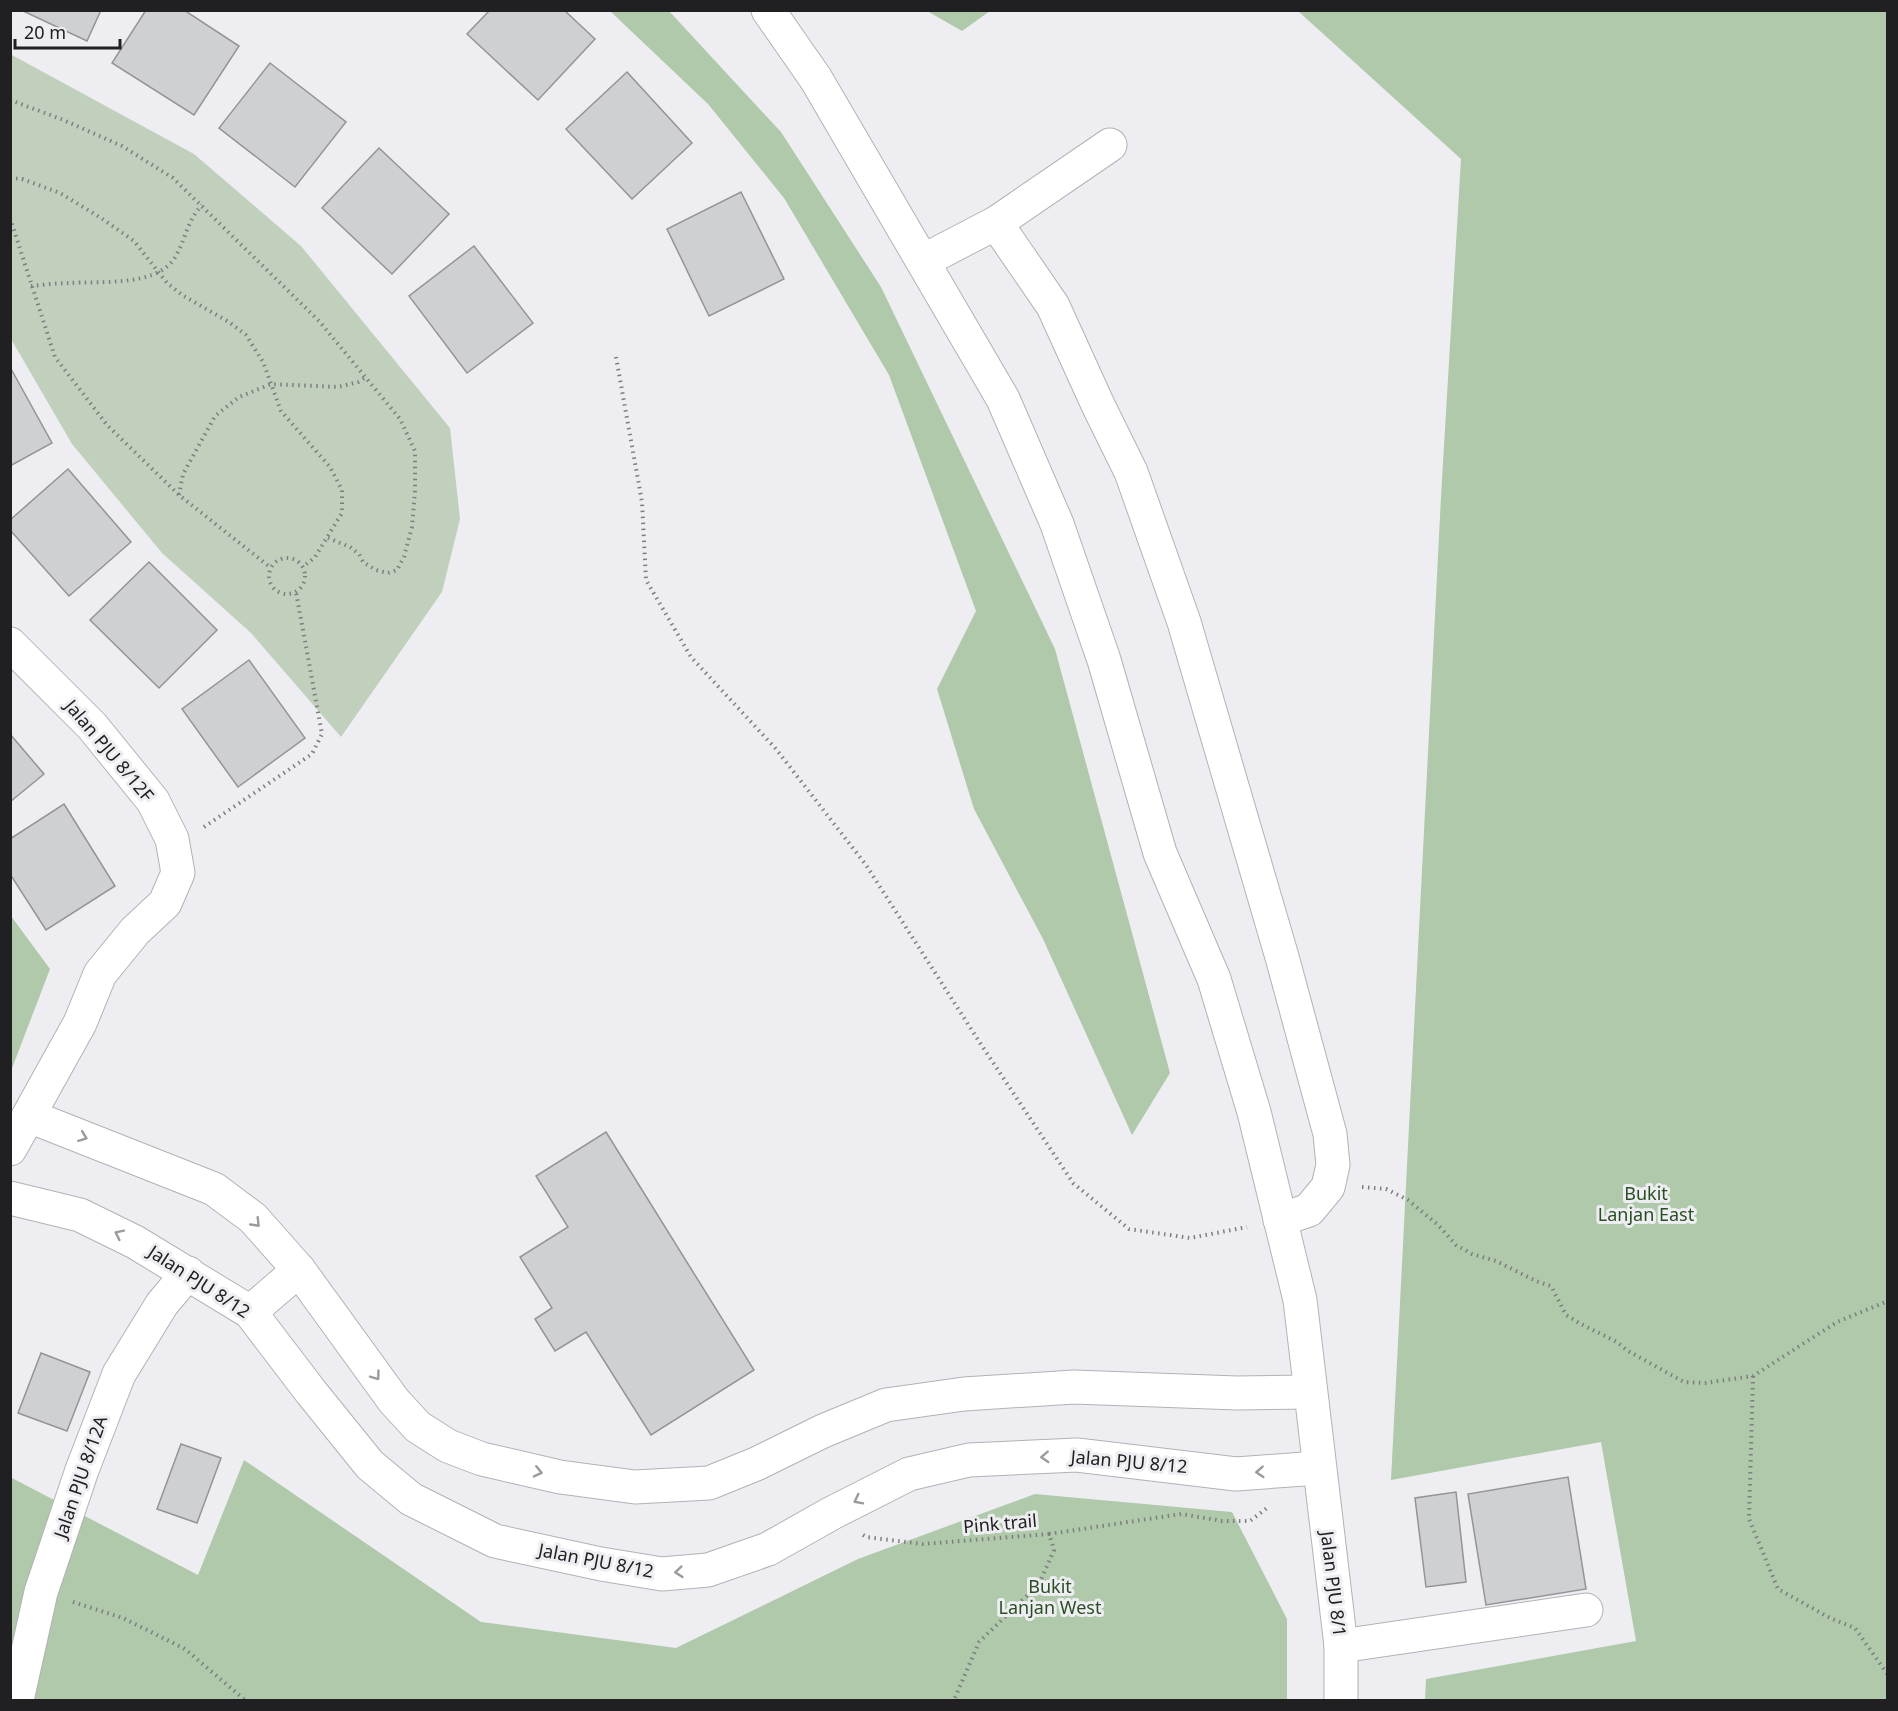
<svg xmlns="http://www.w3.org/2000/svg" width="1898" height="1711" viewBox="0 0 1898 1711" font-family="'Noto Sans',sans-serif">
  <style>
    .green { fill: #c0d0bd }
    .forest { fill: #afc9aa }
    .building { fill: #cfd0d4; stroke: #949498; stroke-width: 1.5 }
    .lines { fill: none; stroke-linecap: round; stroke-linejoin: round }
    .minor-casing { stroke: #b2b2b6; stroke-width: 35 }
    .path { stroke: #7e7e81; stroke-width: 4; stroke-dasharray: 1.5 4.5; stroke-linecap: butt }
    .minor { stroke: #fff; stroke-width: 33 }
    .oneway { stroke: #9b9b9c }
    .labels { text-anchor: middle; stroke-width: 6; stroke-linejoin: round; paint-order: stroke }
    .street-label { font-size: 18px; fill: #202022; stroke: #eeeef2 }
    .park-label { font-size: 18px; fill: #2a4e23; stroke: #eeeef2 }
  </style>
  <rect width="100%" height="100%" fill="#eeeef2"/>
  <polygon class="green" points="10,54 194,154 301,246 450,428 460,519 442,592 341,737 251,633 162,553 72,444 11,339"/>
  <g class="forest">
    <polygon points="610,11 669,11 781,132 881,287 1055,649 1170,1073 1132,1135 1043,939 974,809 937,689 976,611 889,375 784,198 708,104"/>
    <polygon points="927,11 990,11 962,31"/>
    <polygon points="1298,11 1887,11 1887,1700 1425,1700 1426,1679 1636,1641 1601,1442 1391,1480 1441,497 1461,159"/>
    <polygon points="11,916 50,969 11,1071"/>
    <polygon points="244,1460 481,1622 676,1648 858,1559 1035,1494 1232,1512 1287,1619 1287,1700 11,1700 10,1477 198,1575"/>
  </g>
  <g class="building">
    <polygon points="21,10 101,10 87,41"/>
    <polygon points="146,10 184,10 239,46 194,115 112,63"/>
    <polygon points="490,10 564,10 595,39 538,100 467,34"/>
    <polygon points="270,63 346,122 295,187 219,128"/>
    <polygon points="627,72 692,143 632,199 566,129"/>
    <polygon points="379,148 449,214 392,274 322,208"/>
    <polygon points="741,192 784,279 709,316 667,229"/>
    <polygon points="474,246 533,323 467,373 409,296"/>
    <polygon points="10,367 52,443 10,466"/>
    <polygon points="68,469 131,542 69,596 10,530 10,520"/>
    <polygon points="149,562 217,630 159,688 90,620"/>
    <polygon points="249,660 305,738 238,787 182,709"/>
    <polygon points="10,734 44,774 10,802"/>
    <polygon points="64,804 115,886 46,930 10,874 10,839"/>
    <polygon points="606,1132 754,1370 651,1435 586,1332 555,1351 535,1319 552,1308 520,1257 568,1227 536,1176"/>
    <polygon points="41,1353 90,1372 67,1431 18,1413"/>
    <polygon points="181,1444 221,1458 197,1523 157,1509"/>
    <polygon points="1568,1477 1586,1589 1486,1605 1468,1494"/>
    <polygon points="1456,1492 1466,1582 1426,1587 1415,1498"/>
  </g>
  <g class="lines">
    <defs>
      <g id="minor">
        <polyline points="768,10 816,79 1003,399 1057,524 1104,660 1160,853 1214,979 1254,1112 1300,1300 1341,1646 1341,1700"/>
        <polyline points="996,223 1053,306 1098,405 1131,472 1184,622 1282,957 1330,1134 1333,1165 1328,1187 1309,1210 1280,1220"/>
        <polyline points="923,261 996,223 1110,145"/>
        <polyline points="10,644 92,726 153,801 172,839 178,873 165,903 135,931 100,974 80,1023 10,1149"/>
        <polyline points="29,1116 214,1189 253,1218 299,1270 394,1401 418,1427 448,1446 482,1459 560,1477 635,1487 709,1483 756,1464 823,1431 886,1405 964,1394 1074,1387 1237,1393 1310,1392"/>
        <polyline points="10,1198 80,1215 135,1242 250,1312 311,1392 370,1465 411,1499 495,1541 601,1564 662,1574 708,1570 768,1549 832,1513 909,1474 969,1460 1077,1455 1236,1474 1318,1468"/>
        <polyline points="250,1312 299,1270"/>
        <polyline points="1341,1646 1586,1610"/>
        <polyline points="17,1700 41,1592 82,1470 119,1374 162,1304 188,1273"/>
      </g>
    </defs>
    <use href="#minor" class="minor-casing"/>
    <g class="path">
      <polyline points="10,100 61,119 122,146 173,178 319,321 400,419 415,451 415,491 412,527 404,557 397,570 388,573 376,570 363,562 359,554 350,547 328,538"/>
      <polyline points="10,178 22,179 60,193 101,218 134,241 167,283 182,295 229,322 246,335 263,362 281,411 330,467 342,490 342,513 315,557 303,567"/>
      <polyline points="10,218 55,357 107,425 179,495 271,568"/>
      <path d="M31 286C43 285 56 283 68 283 98 281 155 287 174 259 186 240 186 222 202 205"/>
      <polyline points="616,357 642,502 646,580 691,657 776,749 866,865 982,1046 1073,1183 1129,1229 1190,1238 1247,1227"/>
      <polyline points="179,495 183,474 215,416 239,397 271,384 338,387 358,382 366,377"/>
      <circle cx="287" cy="576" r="18"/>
      <polyline points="204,827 312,754 322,734 296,592"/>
      <polyline points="1362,1187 1386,1189 1408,1200 1438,1225 1456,1245 1472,1254 1496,1261 1536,1281 1551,1286 1566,1315 1579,1323 1617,1342 1628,1351 1684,1382 1705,1383 1753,1376 1837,1322 1888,1301"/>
      <polyline points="1753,1376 1749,1519 1778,1589 1830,1618 1855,1628 1888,1675"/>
      <polyline points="1049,1534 1181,1514 1222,1521 1250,1521 1267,1508"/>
      <polyline points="863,1535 866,1537 923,1544 1049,1534 1054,1550 1039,1584 979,1642 954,1700"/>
      <polyline points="73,1602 123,1618 185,1649 245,1700"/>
    </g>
    <use href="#minor" class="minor"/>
  </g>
  <defs><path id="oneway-chevron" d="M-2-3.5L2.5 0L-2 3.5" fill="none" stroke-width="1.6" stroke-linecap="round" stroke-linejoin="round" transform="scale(1.5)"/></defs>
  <g class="oneway">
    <use href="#oneway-chevron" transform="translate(83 1137) rotate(21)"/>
    <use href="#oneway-chevron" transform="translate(256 1223) rotate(46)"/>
    <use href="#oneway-chevron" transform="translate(119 1234) rotate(-154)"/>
    <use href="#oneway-chevron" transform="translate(376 1376) rotate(54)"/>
    <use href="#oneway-chevron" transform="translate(1045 1457) rotate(177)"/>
    <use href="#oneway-chevron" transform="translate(538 1472) rotate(13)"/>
    <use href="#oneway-chevron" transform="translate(1260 1472) rotate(176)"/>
    <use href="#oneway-chevron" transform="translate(858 1500) rotate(153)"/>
    <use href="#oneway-chevron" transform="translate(679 1572) rotate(174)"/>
  </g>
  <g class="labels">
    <g class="street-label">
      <text transform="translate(109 751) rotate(50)" y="6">Jalan PJU 8/12F</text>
      <text transform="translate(199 1282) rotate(33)" y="6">Jalan PJU 8/12</text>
      <text transform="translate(1129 1462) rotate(5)" y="6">Jalan PJU 8/12</text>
      <text transform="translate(81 1477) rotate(-71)" y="6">Jalan PJU 8/12A</text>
      <text transform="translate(1000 1524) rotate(-5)" y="6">Pink trail</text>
      <text transform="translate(596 1561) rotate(11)" y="6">Jalan PJU 8/12</text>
      <text transform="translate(1333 1584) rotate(83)" y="6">Jalan PJU 8/1</text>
    </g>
    <g class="park-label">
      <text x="1646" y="1200">Bukit<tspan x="1646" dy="21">Lanjan East</tspan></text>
      <text x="1050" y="1593">Bukit<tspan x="1050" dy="21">Lanjan West</tspan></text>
    </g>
  </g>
  <rect width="1898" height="1711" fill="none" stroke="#202022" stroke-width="24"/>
  <path d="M15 39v9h105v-9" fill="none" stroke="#202022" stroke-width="3"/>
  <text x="24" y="39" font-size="18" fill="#202022" stroke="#eeeef2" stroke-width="4.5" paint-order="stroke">20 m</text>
</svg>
